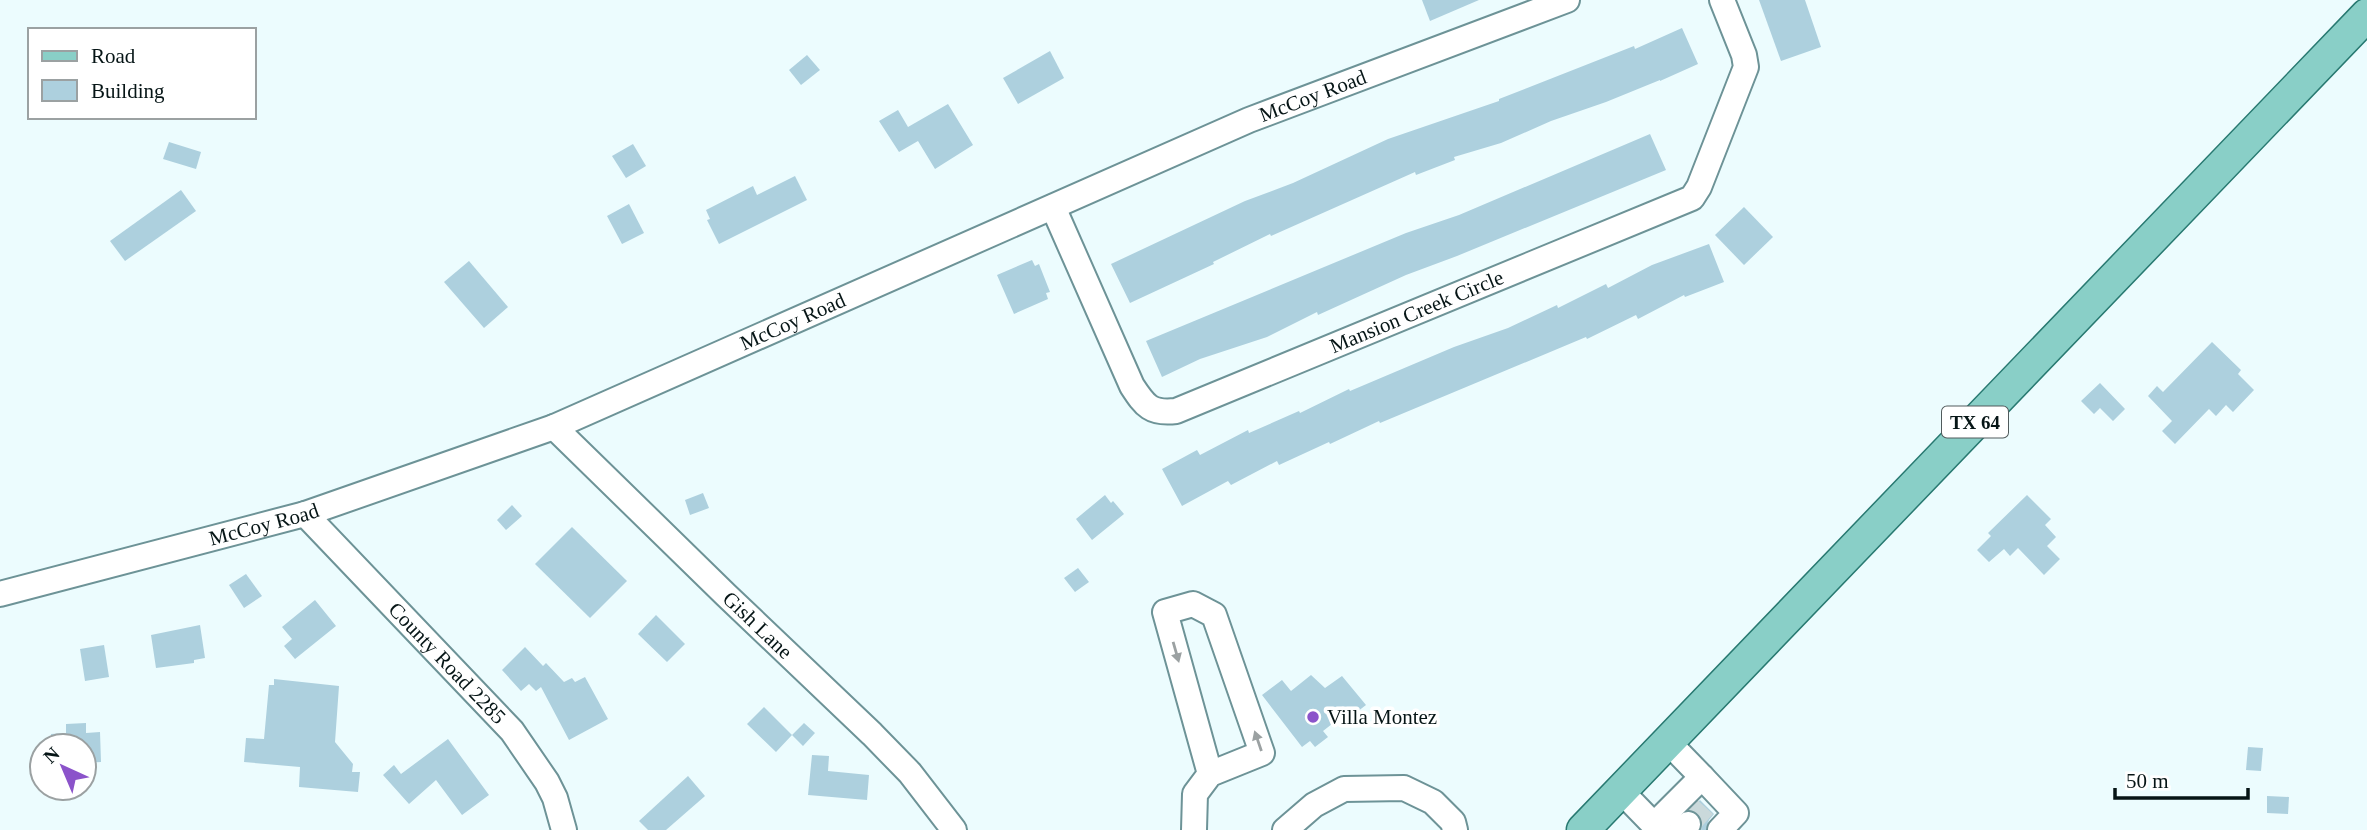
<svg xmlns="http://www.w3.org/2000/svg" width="2367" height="830" viewBox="0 0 2367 830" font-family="'Times New Roman',serif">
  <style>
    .building { fill: #add0de }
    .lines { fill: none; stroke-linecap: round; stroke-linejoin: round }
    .minor-tunnel { stroke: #cad9db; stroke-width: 24; stroke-dasharray: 24 12; stroke-linecap: butt }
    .minor-casing { stroke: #6d9397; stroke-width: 28 }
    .major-casing { stroke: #287971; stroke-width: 35 }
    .minor { stroke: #fff; stroke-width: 24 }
    .major { stroke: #89cfc7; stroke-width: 32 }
    .oneway { fill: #9ba1a2 }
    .poi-dot { fill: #8b53ca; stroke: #fff; stroke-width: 2.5 }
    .labels { text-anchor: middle; stroke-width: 7; stroke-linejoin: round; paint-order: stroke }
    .shield { fill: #fff; stroke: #515b5c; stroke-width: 2 }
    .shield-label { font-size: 19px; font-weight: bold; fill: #061516 }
    .street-label { font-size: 21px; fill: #061516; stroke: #fff }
    .poi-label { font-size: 21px; fill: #061516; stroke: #fff; text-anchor: start }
  </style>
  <rect width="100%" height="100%" fill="#ecfcfe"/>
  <g class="building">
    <polygon points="1422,0 1479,0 1430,21"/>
    <polygon points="1759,0 1805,0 1821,47 1781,61"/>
    <polygon points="1682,28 1698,64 1660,81 1660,80 1606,102 1551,121 1501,143 1454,157 1455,160 1416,175 1415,172 1271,236 1270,234 1213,262 1214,264 1130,303 1111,264 1245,201 1293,183 1388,139 1499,101 1499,99 1634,46 1635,49"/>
    <polygon points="1050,51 1064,78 1018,104 1003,78"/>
    <polygon points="807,55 820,70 801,85 789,70"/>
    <polygon points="948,104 973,145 935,169 918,141 899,152 879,121 898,110 908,127"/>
    <polygon points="1650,134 1666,170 1457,256 1406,275 1318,315 1317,312 1267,337 1200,359 1162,377 1146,341 1406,233 1459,215"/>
    <polygon points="169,142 201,152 196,169 163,159"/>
    <polygon points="633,144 646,166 626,178 612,156"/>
    <polygon points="795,176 807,200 719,244 707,220 710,219 706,210 753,186 757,195"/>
    <polygon points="181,190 196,211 125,261 110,241"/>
    <polygon points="629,204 644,233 622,244 607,216"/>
    <polygon points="1744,207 1773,237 1744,265 1715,235"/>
    <polygon points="1709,244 1724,282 1685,297 1684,295 1638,319 1636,315 1587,339 1586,337 1380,423 1379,421 1330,444 1329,442 1279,465 1277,461 1231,485 1228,481 1182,506 1162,469 1197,450 1200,455 1248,430 1249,433 1299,411 1300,413 1349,389 1350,391 1454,347 1508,328 1557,305 1558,308 1606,284 1608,288 1652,265"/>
    <polygon points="1032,260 1035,266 1039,264 1050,292 1046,293 1048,299 1014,314 997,275"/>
    <polygon points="469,261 508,307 484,328 444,282"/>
    <polygon points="2212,342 2241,370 2238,374 2254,390 2233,412 2226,405 2216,416 2209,409 2175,444 2162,431 2172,421 2148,396 2157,386 2163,392"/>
    <polygon points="2100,383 2125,409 2113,421 2100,408 2094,414 2081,401"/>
    <polygon points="703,493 709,508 690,515 685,500"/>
    <polygon points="1105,495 1111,503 1113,501 1124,514 1092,540 1076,519"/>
    <polygon points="2027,495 2051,519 2045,525 2056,537 2047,546 2060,559 2044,575 2018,548 2010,556 2004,549 1989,562 1977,550 1991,536 1988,533"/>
    <polygon points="512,505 522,516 506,530 497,520"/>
    <polygon points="572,527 627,581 590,618 535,564"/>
    <polygon points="1078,568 1089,582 1075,592 1064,578"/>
    <polygon points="246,574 262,596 244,608 229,585"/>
    <polygon points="315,600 336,626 295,659 284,646 292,639 282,627"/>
    <polygon points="656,615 685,644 667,662 638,634"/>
    <polygon points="200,625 205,658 194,660 194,663 156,668 151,635"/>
    <polygon points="104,645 109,677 85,681 80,649"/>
    <polygon points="525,647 543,666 546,663 564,682 572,678 575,682 585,677 608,719 569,740 541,687 536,691 529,684 521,691 502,670"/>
    <polygon points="1311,675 1325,688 1342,676 1366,705 1353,715 1350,710 1323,731 1328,737 1315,747 1310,741 1302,747 1262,695 1282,680 1291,691"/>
    <polygon points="274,679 339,686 335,742 353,764 352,772 360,772 358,792 299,787 300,767 244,762 246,738 264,739 269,685 274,685"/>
    <polygon points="764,707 792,735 804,723 815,733 803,746 792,735 776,752 747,724"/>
    <polygon points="86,723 86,733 100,732 101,762 84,763 84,746 51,746 51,734 66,733 66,724"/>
    <polygon points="448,739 489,795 462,815 436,780 409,804 383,775 394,765 401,774"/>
    <polygon points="2248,747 2263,748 2261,771 2246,770"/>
    <polygon points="812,755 829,756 828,771 869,775 867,800 808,795"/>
    <polygon points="688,776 705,796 666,830 648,830 639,821"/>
    <polygon points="2267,796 2289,797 2288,814 2267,813"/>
    <polygon points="1700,800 1714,814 1709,820 1706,830 1701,830 1703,822 1700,815 1690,810"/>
  </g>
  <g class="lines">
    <polyline class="minor-tunnel" points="1688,824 1705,805"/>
    <defs>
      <g id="minor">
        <path id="s1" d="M1053 207 1132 386C1145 406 1151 414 1176 411L1692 198 1699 187 1746 67 1744 55 1722 0"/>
        <path id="s2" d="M554 427 726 595 872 734 910 773 954 830"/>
        <path id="s3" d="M305 514 512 731 547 782 555 798 564 830"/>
        <path id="s4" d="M0 594 305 514 554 427 1249 120 1567 0"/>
        <polyline points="1668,742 1702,777"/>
        <polyline points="1621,791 1659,830"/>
        <polyline points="1654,825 1702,777 1736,813 1720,830"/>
        <polyline points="1194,830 1195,794 1210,774 1262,753 1214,615 1193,604 1165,612 1210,774"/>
        <polyline points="1285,830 1314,805 1344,789 1404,788 1433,802 1453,822 1455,830"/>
        <polyline points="1681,830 1688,824"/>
      </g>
      <polyline id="major" points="1583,830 2367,15"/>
    </defs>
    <use href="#minor" class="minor-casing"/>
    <use href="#major" class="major-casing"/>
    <use href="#minor" class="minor"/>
    <use href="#major" class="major"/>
  </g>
  <defs><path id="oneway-solid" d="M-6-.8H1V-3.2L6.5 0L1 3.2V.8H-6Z" transform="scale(1.75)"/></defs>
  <g class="oneway">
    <use href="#oneway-solid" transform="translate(1176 652) rotate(74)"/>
    <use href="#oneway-solid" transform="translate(1258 741) rotate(-109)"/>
  </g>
  <circle class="poi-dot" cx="1313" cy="717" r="7"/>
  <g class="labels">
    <rect class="shield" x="1942" y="406.5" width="66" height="31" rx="5"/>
    <g class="shield-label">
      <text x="1975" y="429">TX 64</text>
    </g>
    <g class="street-label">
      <text dy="7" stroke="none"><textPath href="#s4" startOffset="1407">McCoy Road</textPath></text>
      <text dy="7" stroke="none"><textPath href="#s1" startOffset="511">Mansion Creek Circle</textPath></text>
      <text dy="7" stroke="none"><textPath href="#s4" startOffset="840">McCoy Road</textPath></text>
      <text dy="7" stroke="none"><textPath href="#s4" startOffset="273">McCoy Road</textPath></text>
      <text dy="7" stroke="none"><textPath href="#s2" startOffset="284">Gish Lane</textPath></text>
      <text dy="7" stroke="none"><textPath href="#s3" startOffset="206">County Road 2285</textPath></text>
    </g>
    <g class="poi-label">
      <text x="1327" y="724">Villa Montez</text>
    </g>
  </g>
  <rect x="28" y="28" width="228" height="91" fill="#ffffff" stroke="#9ba1a2" stroke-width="2"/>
  <rect x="42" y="51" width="35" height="10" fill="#89cfc7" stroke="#9ba1a2" stroke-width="2"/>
  <text x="91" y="63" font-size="21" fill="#061516">Road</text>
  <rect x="42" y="80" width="35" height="21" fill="#add0de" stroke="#9ba1a2" stroke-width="2"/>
  <text x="91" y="98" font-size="21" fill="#061516">Building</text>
  <g transform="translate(63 767) rotate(316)"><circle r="33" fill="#ffffff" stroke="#9ba1a2" stroke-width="2"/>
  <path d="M0-5L12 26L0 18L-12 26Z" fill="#8b53ca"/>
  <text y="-10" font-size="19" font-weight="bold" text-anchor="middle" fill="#061516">N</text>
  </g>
  <path d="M2115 788v10h133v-10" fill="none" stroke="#061516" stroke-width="3.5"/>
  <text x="2126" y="788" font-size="21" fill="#061516" stroke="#ffffff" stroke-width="5" paint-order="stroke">50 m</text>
</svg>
